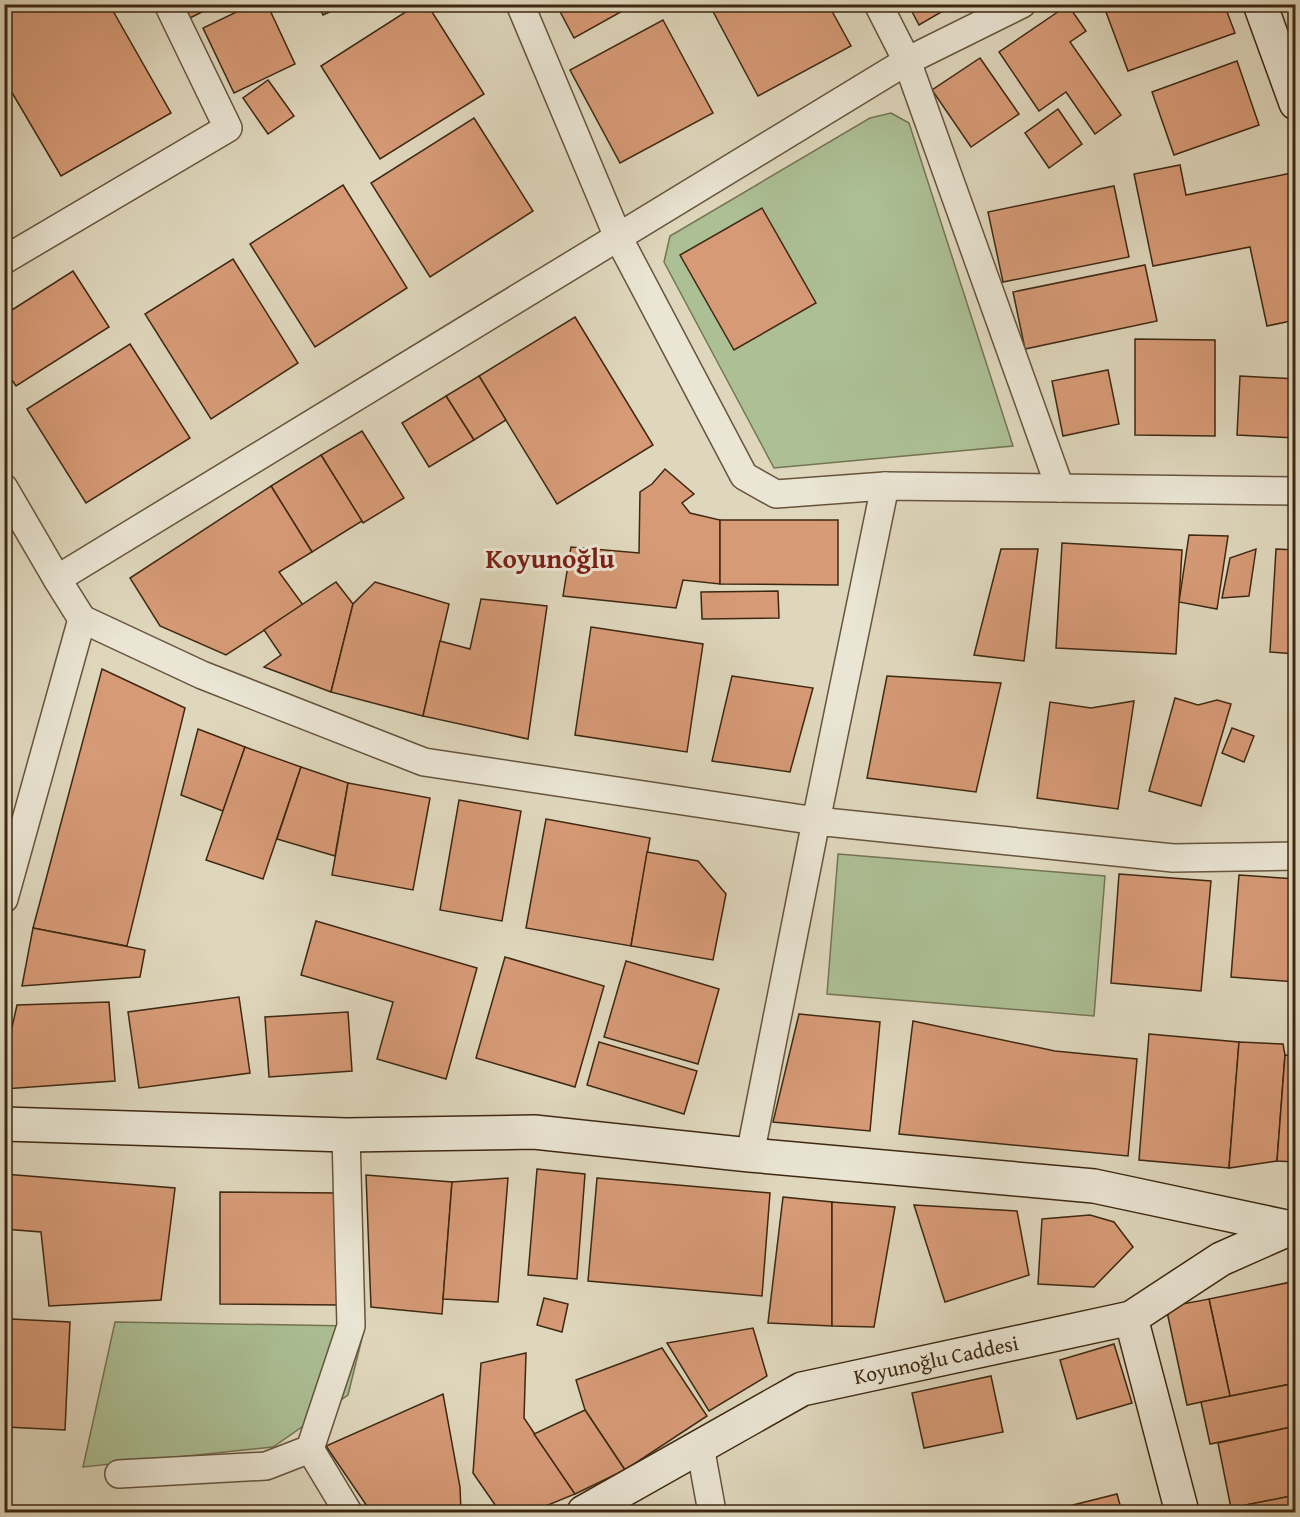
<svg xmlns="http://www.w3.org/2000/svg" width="1300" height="1517" viewBox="0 0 1300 1517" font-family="'Gentium Book Plus',serif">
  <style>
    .green { fill: #acbf95; stroke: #757453; stroke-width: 1.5 }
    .building { fill: #d69a76; stroke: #3e2811; stroke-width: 1.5 }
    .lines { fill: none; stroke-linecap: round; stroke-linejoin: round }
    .street-casing { stroke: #66543c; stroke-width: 30 }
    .secondary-casing { stroke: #3e2811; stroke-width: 36 }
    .street { stroke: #eae5d4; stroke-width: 27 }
    .secondary { stroke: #eae5d4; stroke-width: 33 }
    .labels { text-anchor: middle; stroke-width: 6; stroke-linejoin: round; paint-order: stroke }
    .street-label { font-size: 21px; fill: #3e2811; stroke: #eae5d4 }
    .district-label { font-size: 27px; font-weight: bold; fill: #7a1f14; stroke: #eae5d4 }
  </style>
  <rect width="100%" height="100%" fill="#dfd7bd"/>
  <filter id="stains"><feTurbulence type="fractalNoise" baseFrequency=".00333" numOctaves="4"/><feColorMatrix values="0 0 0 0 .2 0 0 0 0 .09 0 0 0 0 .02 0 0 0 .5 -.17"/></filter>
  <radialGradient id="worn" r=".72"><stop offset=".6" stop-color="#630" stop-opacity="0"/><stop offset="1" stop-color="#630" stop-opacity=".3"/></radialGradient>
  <g class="green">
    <polygon points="891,113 909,123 1013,446 774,468 664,262 670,236 870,118"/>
    <polygon points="838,854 1105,876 1094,1016 827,994"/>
    <polygon points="115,1322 351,1326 365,1326 348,1395 273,1447 83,1467"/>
  </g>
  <g class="building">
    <polygon points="7,4 109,4 171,113 61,176 4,79 4,6"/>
    <polygon points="184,4 218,4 190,18"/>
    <polygon points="253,4 267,4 295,64 234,93 203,28"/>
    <polygon points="318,4 347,4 323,15"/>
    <polygon points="418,4 427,4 484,94 380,159 321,66"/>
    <polygon points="556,4 635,4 574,38"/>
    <polygon points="709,4 828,4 851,46 758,96"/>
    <polygon points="908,4 955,4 919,25"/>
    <polygon points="1103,4 1224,4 1235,33 1128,71"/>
    <polygon points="1068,5 1086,31 1070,42 1121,115 1095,134 1066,92 1039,111 999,52"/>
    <polygon points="663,20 713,113 620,163 570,70"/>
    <polygon points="980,58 1019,114 971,147 932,90"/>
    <polygon points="1237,61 1259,125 1174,155 1152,92"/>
    <polygon points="268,80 294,116 268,134 243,98"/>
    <polygon points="1058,109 1082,144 1049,168 1025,133"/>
    <polygon points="474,118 533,211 430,277 371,183"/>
    <polygon points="1180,165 1186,195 1296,172 1296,320 1267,326 1250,247 1153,266 1134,174"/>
    <polygon points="343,185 407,288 315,347 250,244"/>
    <polygon points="1114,186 1129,257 1003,282 988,212"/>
    <polygon points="762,208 816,303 734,350 680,255"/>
    <polygon points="233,259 298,363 211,419 145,314"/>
    <polygon points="1145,265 1157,321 1025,349 1013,292"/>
    <polygon points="73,271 109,327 16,386 4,368 4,315"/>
    <polygon points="575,317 653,445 557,504 479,376"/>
    <polygon points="1135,339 1215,340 1215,436 1135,435"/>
    <polygon points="130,344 190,438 86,503 27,409"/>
    <polygon points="1108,370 1119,424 1063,436 1052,381"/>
    <polygon points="479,376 506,420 474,440 446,396"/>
    <polygon points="1240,376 1296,379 1296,438 1237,435"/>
    <polygon points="446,396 474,440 429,467 402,423"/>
    <polygon points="362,431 404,498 363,523 321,455"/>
    <polygon points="321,455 362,521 312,552 271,486"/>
    <polygon points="665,469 694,494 682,503 690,513 720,520 720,584 683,580 676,608 563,596 571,547 639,553 640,492 652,484"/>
    <polygon points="271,486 312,552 279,572 303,605 226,655 160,626 130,578"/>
    <polygon points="720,520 838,520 838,585 720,584"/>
    <polygon points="1189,535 1228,536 1217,609 1179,602"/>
    <polygon points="1062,543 1182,550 1176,654 1056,648"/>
    <polygon points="1001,549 1038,549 1024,661 974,655"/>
    <polygon points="1256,549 1249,596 1222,598 1230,558"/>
    <polygon points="1276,549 1296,550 1296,654 1270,652"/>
    <polygon points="336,582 353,604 331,692 264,667 281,655 264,630"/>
    <polygon points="375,582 449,604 423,716 331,692 353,604"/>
    <polygon points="778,591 779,618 702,619 701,592"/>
    <polygon points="481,599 547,606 528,739 423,716 440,641 470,649"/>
    <polygon points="591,627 703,644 687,752 575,735"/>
    <polygon points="102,669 185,708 127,946 33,928"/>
    <polygon points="732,676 813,688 790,772 712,761"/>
    <polygon points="887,676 1001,683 976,792 867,778"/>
    <polygon points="1175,698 1198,705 1217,700 1231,704 1201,806 1149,791"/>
    <polygon points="1134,701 1118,809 1037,798 1050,702 1091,708"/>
    <polygon points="1232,728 1254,736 1244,762 1222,753"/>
    <polygon points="198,729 245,747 223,811 181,795"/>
    <polygon points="245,747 301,767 263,879 206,860"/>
    <polygon points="301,767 348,783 335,856 277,839"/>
    <polygon points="348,783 430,798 413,890 332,875"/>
    <polygon points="459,800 521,811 502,921 440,910"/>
    <polygon points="546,819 650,838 631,946 526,928"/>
    <polygon points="647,852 698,861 726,894 713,960 631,946"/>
    <polygon points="1119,874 1211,881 1201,991 1111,983"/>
    <polygon points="1239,875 1296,879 1296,982 1231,977"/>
    <polygon points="316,921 477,968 446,1079 377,1059 393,1002 301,975"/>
    <polygon points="33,928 145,950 140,977 22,986"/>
    <polygon points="505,957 604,986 575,1087 476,1058"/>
    <polygon points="626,961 719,989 698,1064 604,1037"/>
    <polygon points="239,997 250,1073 139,1088 128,1012"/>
    <polygon points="109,1002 115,1081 4,1089 4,1063 17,1005"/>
    <polygon points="348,1012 352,1071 269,1077 265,1017"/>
    <polygon points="799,1014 880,1022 870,1131 773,1122"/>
    <polygon points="913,1021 1055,1051 1137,1059 1128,1156 899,1134"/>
    <polygon points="1149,1034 1239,1042 1229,1168 1139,1160"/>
    <polygon points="599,1042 697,1071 684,1114 587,1085"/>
    <polygon points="1239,1042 1283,1044 1285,1055 1277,1161 1229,1168"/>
    <polygon points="1285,1055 1296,1056 1296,1162 1277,1161"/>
    <polygon points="537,1169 585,1174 577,1279 528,1275"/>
    <polygon points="4,1174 175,1188 161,1300 49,1306 41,1232 4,1229"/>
    <polygon points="366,1175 452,1182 442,1314 371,1307"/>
    <polygon points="508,1178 498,1302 443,1299 452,1182"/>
    <polygon points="597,1178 770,1193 762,1296 588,1281"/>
    <polygon points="220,1192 339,1193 339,1305 220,1304"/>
    <polygon points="783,1197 832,1202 832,1326 768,1323"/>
    <polygon points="832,1202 895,1207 874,1327 832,1326"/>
    <polygon points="914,1205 1017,1211 1029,1275 945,1302"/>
    <polygon points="1090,1215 1114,1222 1133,1247 1094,1287 1038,1284 1042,1219"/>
    <polygon points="1296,1281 1296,1383 1230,1396 1209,1299"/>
    <polygon points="544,1298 568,1304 562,1332 537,1325"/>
    <polygon points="1209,1299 1230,1396 1187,1405 1166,1307"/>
    <polygon points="11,1319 70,1322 65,1430 6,1427"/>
    <polygon points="753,1328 767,1376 709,1411 667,1343"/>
    <polygon points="1114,1344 1132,1403 1077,1419 1060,1360"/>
    <polygon points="662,1348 707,1416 625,1470 585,1410 576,1380"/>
    <polygon points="526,1353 524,1418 575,1494 531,1512 500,1512 473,1473 481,1363"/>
    <polygon points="991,1376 1003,1432 924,1448 912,1393"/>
    <polygon points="1296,1383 1296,1426 1210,1444 1201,1402"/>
    <polygon points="443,1394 460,1487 461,1512 371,1512 326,1446"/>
    <polygon points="585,1410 625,1470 575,1494 534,1434"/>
    <polygon points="1296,1426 1296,1495 1231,1508 1218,1443"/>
    <polygon points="1117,1494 1122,1512 1045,1512"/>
    <polygon points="1296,1495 1296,1512 1232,1512 1231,1508"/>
  </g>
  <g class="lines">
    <defs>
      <g id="street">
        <polyline points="520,4 618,237 744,476 776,494 885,486 1296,491"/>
        <polyline points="878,4 907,61 1060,488"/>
        <polyline points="4,260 228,128 168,4"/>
        <polyline points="4,488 57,579 82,619"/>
        <polyline points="57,579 907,61 1022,4"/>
        <polyline points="4,899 82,619 202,675 424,762 816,821 885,486"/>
        <polyline points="750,1155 816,821 1173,858 1296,856"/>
        <polyline points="700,1446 712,1512"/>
        <polyline points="310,1449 348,1512"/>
        <polyline points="119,1474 266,1466 310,1449 351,1326 346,1135"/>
      </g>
      <g id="secondary">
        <polyline points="1260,4 1296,103"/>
        <polyline points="4,1124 346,1135 534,1132 750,1155 1094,1186 1291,1228"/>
        <polyline points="1131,1318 1182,1512"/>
        <polyline points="584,1512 802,1389 1131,1318 1221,1259 1291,1228 1296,1228"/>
      </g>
    </defs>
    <use href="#street" class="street-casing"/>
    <use href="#secondary" class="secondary-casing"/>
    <use href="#street" class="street"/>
    <use href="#secondary" class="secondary"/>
  </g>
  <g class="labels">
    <g class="street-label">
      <text transform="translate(936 1360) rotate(-12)" y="7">Koyunoğlu Caddesi</text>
    </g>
    <g class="district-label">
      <text x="550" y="568">Koyunoğlu</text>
    </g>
  </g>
  <rect width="1300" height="1517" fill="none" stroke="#dfd7bd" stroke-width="24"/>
  <rect x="6" y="6" width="1288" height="1505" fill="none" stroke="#3e2811" stroke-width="3"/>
  <rect x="12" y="12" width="1276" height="1493" fill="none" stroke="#3e2811" stroke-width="1.5"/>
  <rect width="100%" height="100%" filter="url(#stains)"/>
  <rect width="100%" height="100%" fill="url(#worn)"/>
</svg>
